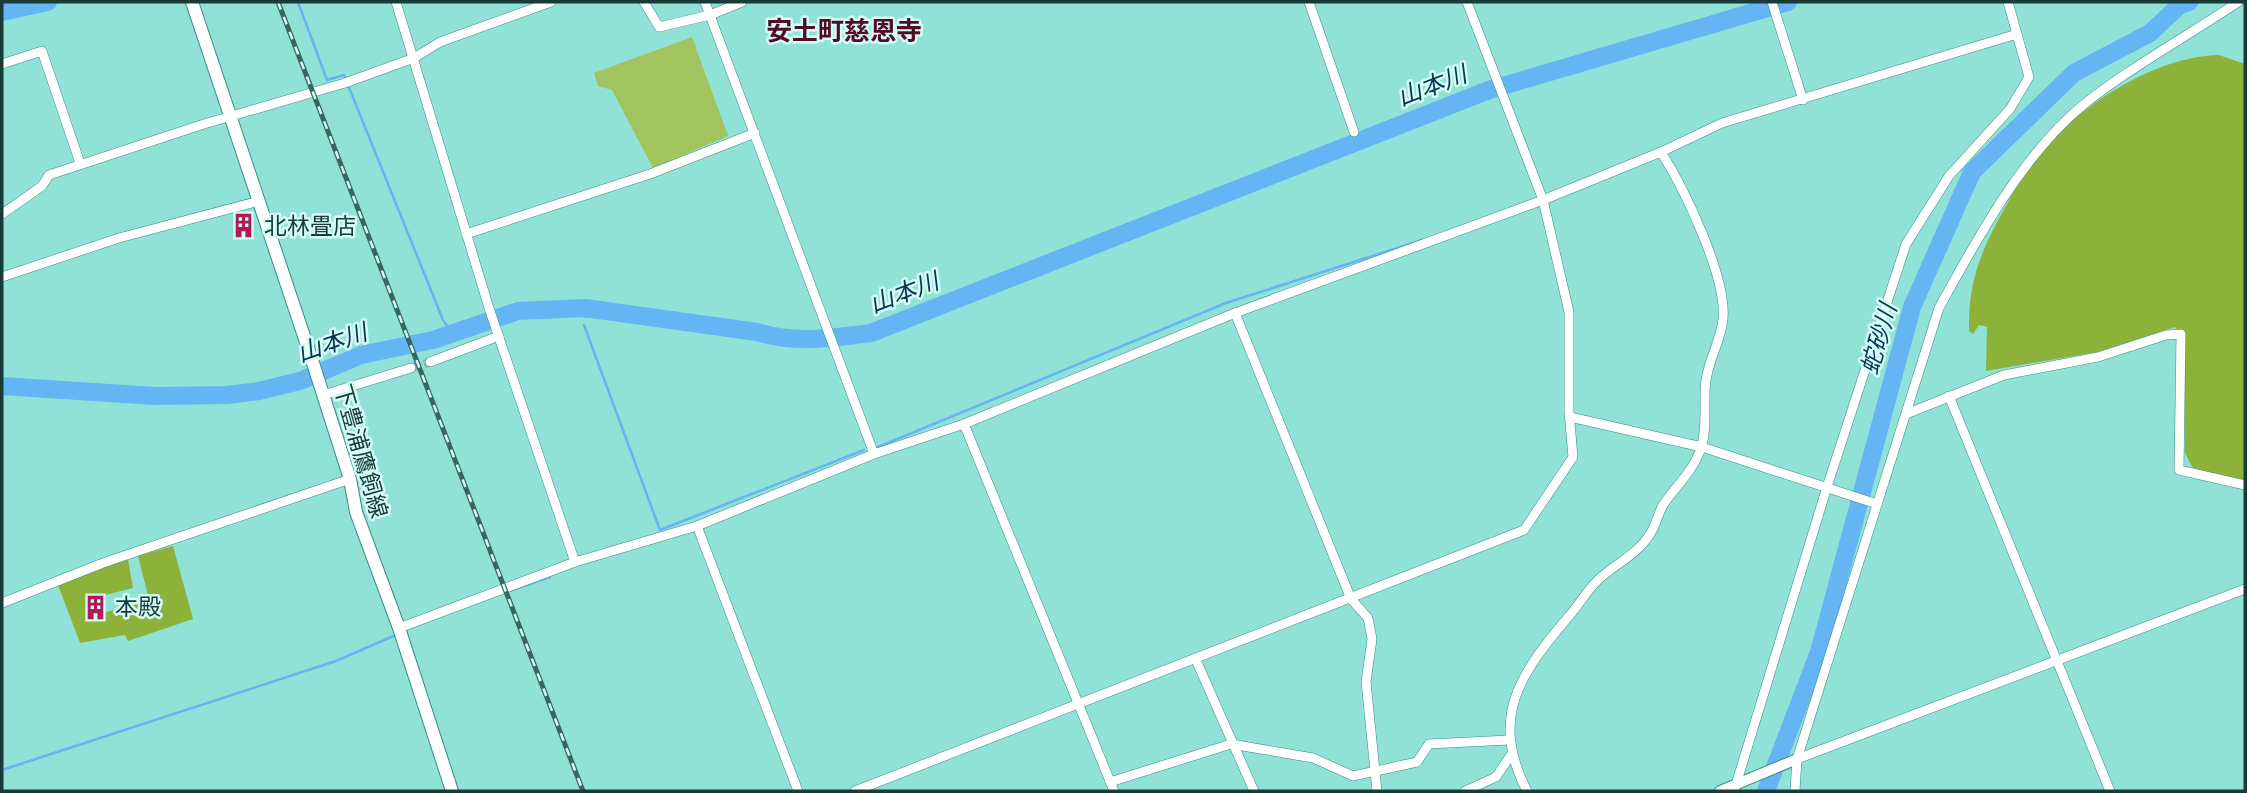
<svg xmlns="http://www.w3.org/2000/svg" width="2247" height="793" viewBox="0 0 2247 793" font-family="Ubuntu,'Noto Sans JP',sans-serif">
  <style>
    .green { fill: #a2c45c }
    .forest { fill: #8db23a }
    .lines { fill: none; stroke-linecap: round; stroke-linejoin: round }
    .stream { stroke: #65b4f4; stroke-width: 2.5 }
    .river { stroke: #65b4f4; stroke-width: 18 }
    .minor-tunnel { stroke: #78c1b7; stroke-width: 9; stroke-dasharray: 9 4.5; stroke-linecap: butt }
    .minor-casing { stroke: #388c82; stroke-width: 10 }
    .tertiary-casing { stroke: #388c82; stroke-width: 12 }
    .secondary-casing { stroke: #388c82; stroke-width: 14 }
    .minor { stroke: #fff; stroke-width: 9 }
    .tertiary { stroke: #fff; stroke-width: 10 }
    .secondary { stroke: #fff; stroke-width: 12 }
    .rail-casing { stroke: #386761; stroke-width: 5 }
    .rail { stroke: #d4fbf5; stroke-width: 2.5; stroke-dasharray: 8; stroke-linecap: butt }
    .labels { text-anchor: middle; stroke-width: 5; stroke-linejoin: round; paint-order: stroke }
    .poi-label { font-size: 23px; fill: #183b37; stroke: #d4fbf5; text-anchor: start }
    .street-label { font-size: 23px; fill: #183b37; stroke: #d4fbf5 }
    .water-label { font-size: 24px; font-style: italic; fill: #073554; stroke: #d4fbf5 }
    .quarter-label { font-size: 26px; font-weight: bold; fill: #510d25; stroke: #d4fbf5 }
  </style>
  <rect width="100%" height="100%" fill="#90e2d7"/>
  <polygon class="green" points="692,37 728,136 653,168 612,90 598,86 594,73"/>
  <g class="forest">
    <path d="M2219 55 2245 64V481L2195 472 2185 453V342L2175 327 2097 352 1986 371 1987 327 1979 325 1973 334 1969 331C1968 272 1986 242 2014 191 2021 180 2026 164 2036 155 2081 106 2152 57 2219 55Z"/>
    <polygon points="173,546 193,619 128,641 125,635 80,643 58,585 128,559 133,588 86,600 90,617 149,599 138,556"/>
  </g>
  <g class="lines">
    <g class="stream">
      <polyline points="298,2 327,80 344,75 346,79"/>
      <polyline points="348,85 443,320 452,333"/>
      <polyline points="585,308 586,317"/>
      <polyline points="584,325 660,530 864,450"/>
      <polyline points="878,447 1226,303 1422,240"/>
      <polyline points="507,592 550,577"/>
      <polyline points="2,770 336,661 398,634"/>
    </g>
    <g class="river">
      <polyline points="2,12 48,2"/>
      <path d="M2 386 155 396 227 395 259 391 300 381 361 355 433 340 518 311 585 308 757 332C795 344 832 338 871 333L1489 90 1788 2"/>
      <polyline points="1766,791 1819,652 1912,307 1972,172 2074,73 2150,33 2180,5 2189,2"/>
    </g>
    <polyline class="minor-tunnel" points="411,368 430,362"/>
    <defs>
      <g id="minor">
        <polyline points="396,2 489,308 575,562"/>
        <polyline points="644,2 659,27 710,15 742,2"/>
        <polyline points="705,2 874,454"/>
        <polyline points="1309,2 1354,132"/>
        <polyline points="1772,2 1803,100"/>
        <polyline points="2,64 42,51 80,163"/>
        <polyline points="2,214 42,186 49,175 204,124 345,83 414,58 440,42 551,2"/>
        <polyline points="466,234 650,174 755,133"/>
        <polyline points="2,277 119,238 259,201"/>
        <polyline points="1235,313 1351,599 1368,618 1372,639 1366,682 1377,791"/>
        <polyline points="430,362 499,336"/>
        <polyline points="323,395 411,368"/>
        <polyline points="1949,396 2110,791"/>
        <polyline points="1906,414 2004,375 2098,357 2166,335 2181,334 2179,470 2245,485"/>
        <polyline points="1570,417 1702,447 1877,504"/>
        <polyline points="964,424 1114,791"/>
        <polyline points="697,526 798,791"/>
        <polyline points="2,603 103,563 350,479"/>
        <polyline points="399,628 575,562 697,526 874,454 964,424 1235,313 1543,200 1661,152 1722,123 2017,34"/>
        <polyline points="1196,660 1254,791"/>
        <polyline points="1797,759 2245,589"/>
        <polyline points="1110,782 1231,744 1313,758 1353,776 1417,762 1429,744 1509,740"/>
        <polyline points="855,791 1524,530 1573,457 1569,411 1569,312 1543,200 1467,2"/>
        <polyline points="1465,791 1496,777 1511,755"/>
        <path d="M1527 791C1489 717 1520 674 1569 616 1579 605 1587 590 1599 579 1615 564 1638 554 1650 534 1656 525 1658 514 1663 505 1676 486 1694 470 1701 448 1708 428 1703 401 1706 380 1709 359 1721 340 1723 319 1727 277 1684 188 1661 152"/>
        <polyline points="1734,791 1827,487 1906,244 1949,176 2010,109 2029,77 2008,2"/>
        <path d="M1795 791 1797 759 1939 308C1976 241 2022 155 2083 105 2128 69 2189 35 2238 2"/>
      </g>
      <polyline id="tertiary" points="1720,791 1797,759"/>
      <polyline id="secondary" points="192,2 313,363 350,479 356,512 399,628 452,791"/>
    </defs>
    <use href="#minor" class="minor-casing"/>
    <use href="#tertiary" class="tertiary-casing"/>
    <use href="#secondary" class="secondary-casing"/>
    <use href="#minor" class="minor"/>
    <use href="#tertiary" class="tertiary"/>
    <use href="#secondary" class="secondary"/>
    <defs>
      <polyline id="rail" points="278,2 583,791"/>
    </defs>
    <use href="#rail" class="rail-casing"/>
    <use href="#rail" class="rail"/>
  </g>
  <defs>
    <symbol id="building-bare" viewBox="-9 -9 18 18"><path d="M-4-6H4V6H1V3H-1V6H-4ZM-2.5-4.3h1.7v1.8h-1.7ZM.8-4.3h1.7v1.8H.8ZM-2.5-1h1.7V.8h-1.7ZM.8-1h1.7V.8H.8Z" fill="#ad1c54" stroke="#d4fbf5" stroke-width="2.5" paint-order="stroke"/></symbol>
  </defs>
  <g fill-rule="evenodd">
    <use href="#building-bare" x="226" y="208" width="35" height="35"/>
    <use href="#building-bare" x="78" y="590" width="35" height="35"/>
  </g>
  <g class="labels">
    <g class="poi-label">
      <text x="264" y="234">北林畳店</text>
      <text x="115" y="615">本殿</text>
    </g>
    <g class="street-label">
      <text transform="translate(361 451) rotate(74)" y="8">下豊浦鷹飼線</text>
    </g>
    <g class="water-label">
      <text transform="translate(1432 86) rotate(-21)" y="8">山本川</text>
      <text transform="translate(904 293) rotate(-21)" y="8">山本川</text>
      <text transform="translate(1879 339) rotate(-74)" y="8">蛇砂川</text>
      <text transform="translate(332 343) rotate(-19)" y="8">山本川</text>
    </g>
    <g class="quarter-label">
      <text x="844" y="40">安土町慈恩寺</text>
    </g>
  </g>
  <rect width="2247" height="793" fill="none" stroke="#183b37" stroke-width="7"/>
</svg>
